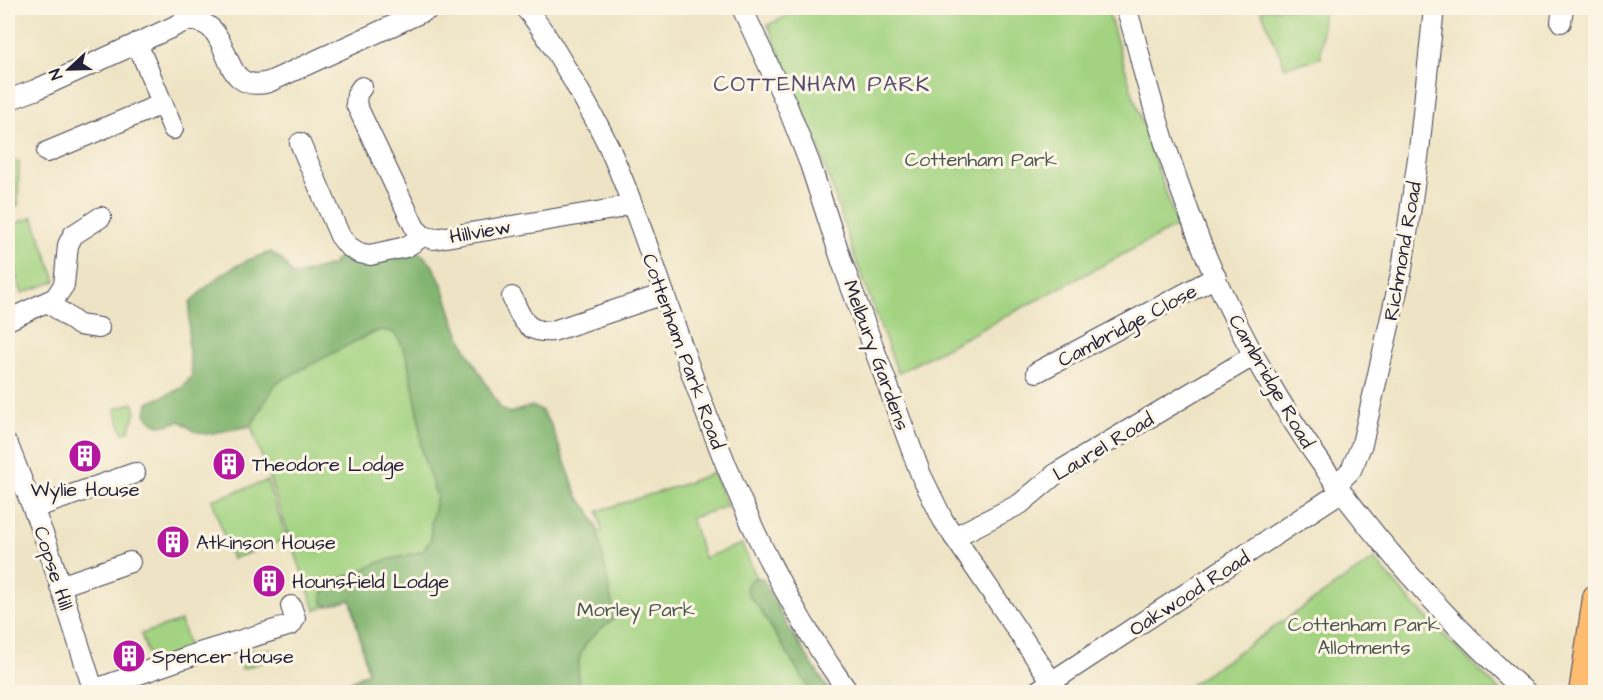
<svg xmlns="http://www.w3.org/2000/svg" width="1603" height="700" viewBox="0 0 1603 700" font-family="'Architects Daughter',sans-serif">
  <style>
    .green { fill: #a3d381; stroke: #627a5e; stroke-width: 1.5 }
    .forest { fill: #82b56f; stroke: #526c55; stroke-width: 1.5 }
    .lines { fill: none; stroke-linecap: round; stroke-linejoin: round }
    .minor-casing { stroke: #413f50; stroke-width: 22 }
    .major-casing { stroke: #413f50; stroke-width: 28 }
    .minor { stroke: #fff; stroke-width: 20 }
    .major { stroke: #fdbc70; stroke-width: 26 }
    .labels { text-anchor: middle; stroke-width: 6; stroke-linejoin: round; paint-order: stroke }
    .park-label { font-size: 20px; fill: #495750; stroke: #fcf5e5 }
    .street-label { font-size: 20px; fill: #22223b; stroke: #fcf5e5 }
    .poi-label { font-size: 20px; fill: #22223b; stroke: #fcf5e5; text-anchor: start }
    .quarter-label { font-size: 22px; letter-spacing: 1.5px; fill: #544d72; stroke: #fcf5e5 }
  </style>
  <rect width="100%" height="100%" fill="#fcf5e5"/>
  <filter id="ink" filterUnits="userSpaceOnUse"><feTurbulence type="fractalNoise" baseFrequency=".0167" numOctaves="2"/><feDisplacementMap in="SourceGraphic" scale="12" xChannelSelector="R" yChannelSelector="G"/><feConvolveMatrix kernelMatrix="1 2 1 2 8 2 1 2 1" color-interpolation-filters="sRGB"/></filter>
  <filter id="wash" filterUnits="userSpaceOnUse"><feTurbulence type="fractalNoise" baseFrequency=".008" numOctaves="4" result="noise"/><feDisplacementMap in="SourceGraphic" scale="24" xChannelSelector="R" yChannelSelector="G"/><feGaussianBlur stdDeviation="1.35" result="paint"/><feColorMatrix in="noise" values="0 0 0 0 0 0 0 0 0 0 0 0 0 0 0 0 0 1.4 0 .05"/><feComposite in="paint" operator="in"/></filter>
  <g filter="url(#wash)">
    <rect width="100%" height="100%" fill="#eee4c5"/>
    <g class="green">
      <polygon points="804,8 1107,8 1134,98 1177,226 898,373 855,258 819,148 768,25"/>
      <polygon points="1284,8 1323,8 1321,58 1285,67 1261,10"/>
      <polygon points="8,162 19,162 18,205 8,209"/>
      <polygon points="33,217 56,281 22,293 8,254 8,226"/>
      <polygon points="381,330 393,332 400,341 407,357 419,417 422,453 437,497 431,523 431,540 423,551 341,579 323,603 328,606 315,610 251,426 276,383 343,346"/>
      <polygon points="133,403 136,412 129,431 123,433 115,409"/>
      <path d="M713 473 727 506 691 518 704 558 742 544C762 596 799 645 829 692H332L368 672 352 605 602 531 598 511 684 484Z"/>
      <polygon points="267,481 287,539 232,559 212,500"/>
      <polygon points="1374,559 1413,604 1501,692 1180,692"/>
      <polygon points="181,621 189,648 151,664 141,634"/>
      <polygon points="271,649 280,656 242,669 236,651"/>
    </g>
    <g class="forest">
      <path d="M271 252 282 260 293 276 332 265 340 255 420 253C445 271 447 309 460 336 471 361 488 385 501 409L510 413 532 406 541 410 551 425 578 497 589 510 597 528 615 618C581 644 576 649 579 692H336V691L368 672 351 600 328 606 323 603 322 594 341 579 380 562 423 551 431 539V523L437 497 422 453 419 417 407 357 400 341 393 332 381 330 369 334 276 383 251 426 207 434 194 431 180 421C162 427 158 429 146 414L148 403 182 388 192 376 188 345 190 303C214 278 236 262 271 252Z"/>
      <polygon points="755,578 762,578 787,625 830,692 811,692 759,608 748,595 746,588 750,580"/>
    </g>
  </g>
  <g filter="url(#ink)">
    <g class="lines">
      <defs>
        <g id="minor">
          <path d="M525 8C543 28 556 52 570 75 584 99 597 122 609 147 644 227 669 312 699 394 738 502 781 598 848 692"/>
          <polyline points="742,8 786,103 810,164 843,265 921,475 943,520 1052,682"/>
          <path d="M1126 8C1134 31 1139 54 1145 77 1158 124 1173 170 1190 215 1247 371 1342 508 1457 626 1480 649 1502 672 1526 692"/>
          <polyline points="1561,22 1563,8"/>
          <polyline points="137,43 173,129"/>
          <polyline points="362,87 357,94 356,104 415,228 423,236 434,239 614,209 630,203"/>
          <path d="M8 100 35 90 186 21C239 17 213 97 269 82L431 8"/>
          <polyline points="300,143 340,236 348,246 359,253 370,255 406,247 423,236"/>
          <polyline points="47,152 162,104"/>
          <path d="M512 297C521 318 526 334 553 331L664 294"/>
          <polyline points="48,302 79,325 99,328"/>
          <polyline points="8,320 55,298 64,285 68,245 73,235 101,217"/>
          <polyline points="1037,372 1216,277"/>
          <polyline points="8,445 47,544 94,692"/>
          <polyline points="1336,485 1351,470 1362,444 1402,269 1419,151 1434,8"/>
          <polyline points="34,508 135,473"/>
          <polyline points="954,537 1020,504 1058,472 1253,356"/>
          <polyline points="60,586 130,562"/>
          <polyline points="93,690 199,653 291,625 295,618 291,606"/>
          <polyline points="1036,692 1341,492"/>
        </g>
        <polyline id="major" points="1582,692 1596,597"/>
      </defs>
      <use href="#minor" class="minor-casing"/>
      <use href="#major" class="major-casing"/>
      <use href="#minor" class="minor"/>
      <use href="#major" class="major"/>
    </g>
  </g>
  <defs>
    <symbol id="building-disc" viewBox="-11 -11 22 22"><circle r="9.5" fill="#b5179e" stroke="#fcf5e5"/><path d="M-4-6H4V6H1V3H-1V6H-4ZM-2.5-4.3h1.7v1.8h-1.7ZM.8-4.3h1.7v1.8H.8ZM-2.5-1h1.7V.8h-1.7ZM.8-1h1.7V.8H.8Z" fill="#fff"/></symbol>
  </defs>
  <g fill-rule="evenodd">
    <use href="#building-disc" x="66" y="437" width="38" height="38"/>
    <use href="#building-disc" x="210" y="445" width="38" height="38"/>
    <use href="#building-disc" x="154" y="523" width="38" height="38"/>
    <use href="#building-disc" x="250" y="562" width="38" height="38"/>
    <use href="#building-disc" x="110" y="637" width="38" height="38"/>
  </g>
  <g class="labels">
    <g class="park-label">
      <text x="981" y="166">Cottenham Park</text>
      <text x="636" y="616">Morley Park</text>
      <text x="1364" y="631">Cottenham Park<tspan x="1364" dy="23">Allotments</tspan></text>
    </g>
    <g class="street-label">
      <text transform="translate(480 231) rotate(-10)" y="7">Hillview</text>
      <text transform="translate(1402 251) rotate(-80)" y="7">Richmond Road</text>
      <text transform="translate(1127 325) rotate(-28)" y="7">Cambridge Close</text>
      <text transform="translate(684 351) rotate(70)" y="7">Cottenham Park Road</text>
      <text transform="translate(877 355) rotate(70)" y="7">Melbury Gardens</text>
      <text transform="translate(1272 381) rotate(60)" y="7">Cambridge Road</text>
      <text transform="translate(1103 446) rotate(-31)" y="7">Laurel Road</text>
      <text transform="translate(54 568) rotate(72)" y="7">Copse Hill</text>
      <text transform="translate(1189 593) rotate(-33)" y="7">Oakwood Road</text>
    </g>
    <g class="poi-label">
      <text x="252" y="471">Theodore Lodge</text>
      <text x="85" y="496" text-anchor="middle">Wylie House</text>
      <text x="196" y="549">Atkinson House</text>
      <text x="292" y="588">Hounsfield Lodge</text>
      <text x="152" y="663">Spencer House</text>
    </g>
    <g class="quarter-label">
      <text x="822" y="91">COTTENHAM PARK</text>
    </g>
  </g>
  <rect width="1603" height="700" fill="none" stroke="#fcf5e5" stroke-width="30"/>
  <g transform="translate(69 69) rotate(248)" stroke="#fcf5e5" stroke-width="4.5" paint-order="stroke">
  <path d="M0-4.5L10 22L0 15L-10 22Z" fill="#22223b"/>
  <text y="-9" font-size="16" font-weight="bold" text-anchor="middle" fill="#22223b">N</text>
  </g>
</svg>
